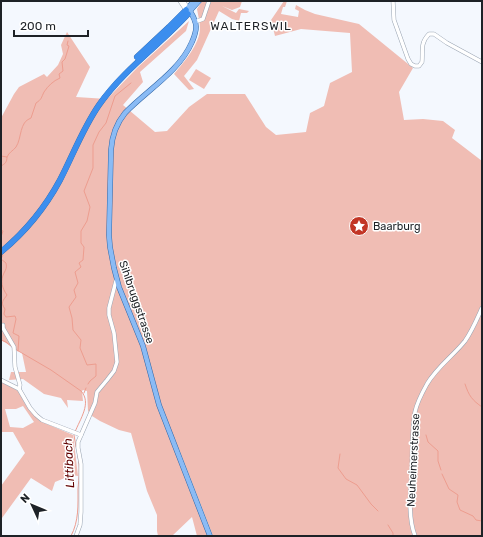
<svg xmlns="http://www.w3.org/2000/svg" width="483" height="537" viewBox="0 0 483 537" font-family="Rubik,sans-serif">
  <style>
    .green { fill: #f0bdb4; fill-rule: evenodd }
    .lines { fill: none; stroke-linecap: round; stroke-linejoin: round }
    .stream { stroke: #ed9d8f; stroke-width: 1 }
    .minor-casing { stroke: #99a4b2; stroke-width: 4.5 }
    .major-casing { stroke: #3268a8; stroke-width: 5.5 }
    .highway-casing { stroke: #3268a8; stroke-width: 6 }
    .minor { stroke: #fff; stroke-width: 3.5 }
    .major { stroke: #8abbf5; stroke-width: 4.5 }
    .highway { stroke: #3c8eee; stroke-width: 5.5 }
    .labels { text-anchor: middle; stroke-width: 3; stroke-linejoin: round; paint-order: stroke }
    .poi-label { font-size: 11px; fill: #1e2227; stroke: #fff; text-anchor: start }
    .street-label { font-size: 11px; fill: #1e2227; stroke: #fff }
    .neighbourhood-label { font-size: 12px; letter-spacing: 1px; fill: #1e2227; stroke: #fff }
    .water-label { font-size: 12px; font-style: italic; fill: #610000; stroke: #fff }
  </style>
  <rect width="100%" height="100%" fill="#f4f8fe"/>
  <g class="green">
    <path d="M202 1H242L240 7 232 10 222 6 236 13 239 9 249 11 247 13H241L239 21 232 19 219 11 197 60 184 76 194 89 189 90 174 74C184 62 200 44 200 28 200 22 198 15 197 9Z"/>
    <polygon points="284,1 287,1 285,7 283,7 281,14 298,17 299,11 295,9 296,5 305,10 315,14 359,24 413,68 399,92 404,120 423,119 443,121 455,130 452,138 482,161 482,536 213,536 179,449 174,447 209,536 197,536 192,517 172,536 158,536 157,531 157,515 147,491 131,433 119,430 100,421 92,416 88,411 87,391 83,390 82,391 83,401 67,400 68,408 61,398 44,394 23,379 9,380 11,372 26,372 22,353 1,340 1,118 14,94 19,87 44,74 47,77 58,65 63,54 61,45 67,32 90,67 76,97 107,99 138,67 189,21 186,31 140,72 143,82 123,105 155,132 167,131 189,107 207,94 245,94 266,127 276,135 306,132 310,113 324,106 330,83 352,72 350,33 301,29 275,36 271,20"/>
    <polygon points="196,69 211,78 204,89 189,80"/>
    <path d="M1 381 18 391 27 407 40 421 73 435 78 476 72 475 55 482 52 491 31 478 2 518 1 517V486L25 453 13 432H1ZM23 406 34 422 23 428 10 427 5 409H16Z"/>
  </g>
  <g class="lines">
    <g class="stream">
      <path d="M1 156 7 157C7 162 5 164 1 166"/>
      <path d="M7 157C9 152 13 151 16 147 22 138 19 122 31 118L36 103C42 99 41 98 44 92 48 86 53 81 60 78L59 74 63 71 62 62 65 59 69 46 67 45 68 41"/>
      <polyline points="1,230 3,231 1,237"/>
      <path d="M2 254 3 255 1 259 6 263C7 268 6 269 4 273 0 281 2 288 7 295 3 301 0 302 5 309L4 314 6 317 15 316 16 319 13 333 19 336 18 351"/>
      <polyline points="1,340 6,342 12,347"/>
      <path d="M15 349 51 370 81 391C92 403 80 419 75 432"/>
      <polyline points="88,384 90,381 96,376 96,364 87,365 80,348 81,340 73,330 72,318 69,307 76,297 74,290 78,283 75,272 81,267 79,263 83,260 84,247 81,243 81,231 87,221 90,207 84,191 93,168 93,145 99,132 106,123 115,96 131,83"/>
      <path d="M465 384C469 396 472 400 482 407"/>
      <polyline points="84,393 86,388"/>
      <polyline points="74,435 76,447"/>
      <polyline points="426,435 428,442 438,451 438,461 441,470"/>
      <polyline points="340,454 338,468 346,479 357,485 371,504 378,511"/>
      <polyline points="442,474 449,489 458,495 457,502 460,510 473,516 476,520 482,521"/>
      <polyline points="388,525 393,533 393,536"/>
      <path d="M71 536C79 521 78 505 78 489 79 478 80 467 78 456"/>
    </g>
    <defs>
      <g id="minor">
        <polyline points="180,1 186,10"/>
        <polyline points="183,1 188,8"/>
        <path d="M393 1 394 20 408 59 411 64 415 66H419L422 62C423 51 420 43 429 34H434L447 43 482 62"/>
        <polyline points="195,22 203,19 209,1"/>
        <polyline points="3,325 3,328 14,347 15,367 20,385 19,389 30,408 36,415 42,420 81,435"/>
        <polyline points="1,380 19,389"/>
        <polyline points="76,536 80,525 81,512 81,464 78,448 78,442 95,403 97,392 107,380 114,371 117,362 114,333 109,315 109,308 116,281 117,279"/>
        <path d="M415 536C407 515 411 488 412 467 412 449 412 430 415 412 417 402 422 393 427 384 437 367 453 356 465 341 472 331 477 319 482 308"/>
      </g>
      <g id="major">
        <path d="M188 8C192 14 196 20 196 27 196 33 194 37 192 42 179 72 147 90 125 113 116 124 112 135 111 150L109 235 110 247 114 268 119 287 143 346 159 405 210 536"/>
        <polyline points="186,10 194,1"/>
        <polyline points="189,12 199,1"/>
      </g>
      <g id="highway">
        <polyline points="137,57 169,27 186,10"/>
        <path d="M1 252C25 232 45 208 60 180 73 155 83 128 99 105 124 69 160 45 188 14"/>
      </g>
    </defs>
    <use href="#minor" class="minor-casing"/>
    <use href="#major" class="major-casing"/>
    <use href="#highway" class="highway-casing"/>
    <use href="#minor" class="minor"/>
    <use href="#major" class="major"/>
    <use href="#highway" class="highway"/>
  </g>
  <defs>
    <symbol id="sight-disc" viewBox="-11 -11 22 22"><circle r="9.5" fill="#c23525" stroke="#fff"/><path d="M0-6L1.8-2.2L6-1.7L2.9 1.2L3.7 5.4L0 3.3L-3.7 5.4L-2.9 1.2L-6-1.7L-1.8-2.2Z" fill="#fff"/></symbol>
  </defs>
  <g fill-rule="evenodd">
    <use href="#sight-disc" x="348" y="215" width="22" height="22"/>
  </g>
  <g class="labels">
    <g class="poi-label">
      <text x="373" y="230">Baarburg</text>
    </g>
    <g class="street-label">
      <text transform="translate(137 302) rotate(71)" y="4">Sihlbruggstrasse</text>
      <text transform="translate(413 460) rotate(-87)" y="4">Neuheimerstrasse</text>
    </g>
    <g class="neighbourhood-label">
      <text x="251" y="30">WALTERSWIL</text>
    </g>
    <g class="water-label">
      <text transform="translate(69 463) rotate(-93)" y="4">Littibach</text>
    </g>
  </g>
  <rect width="483" height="537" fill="none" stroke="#1e2227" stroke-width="4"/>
  <g transform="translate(32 505) rotate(314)" stroke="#ffffff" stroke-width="3" paint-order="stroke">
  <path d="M0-3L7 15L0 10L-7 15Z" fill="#1e2227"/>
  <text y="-6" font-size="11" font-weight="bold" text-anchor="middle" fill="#1e2227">N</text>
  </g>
  <path d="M14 30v6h74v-6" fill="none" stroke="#1e2227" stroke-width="2"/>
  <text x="20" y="30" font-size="12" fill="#1e2227" stroke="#ffffff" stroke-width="3" paint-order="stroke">200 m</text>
</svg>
